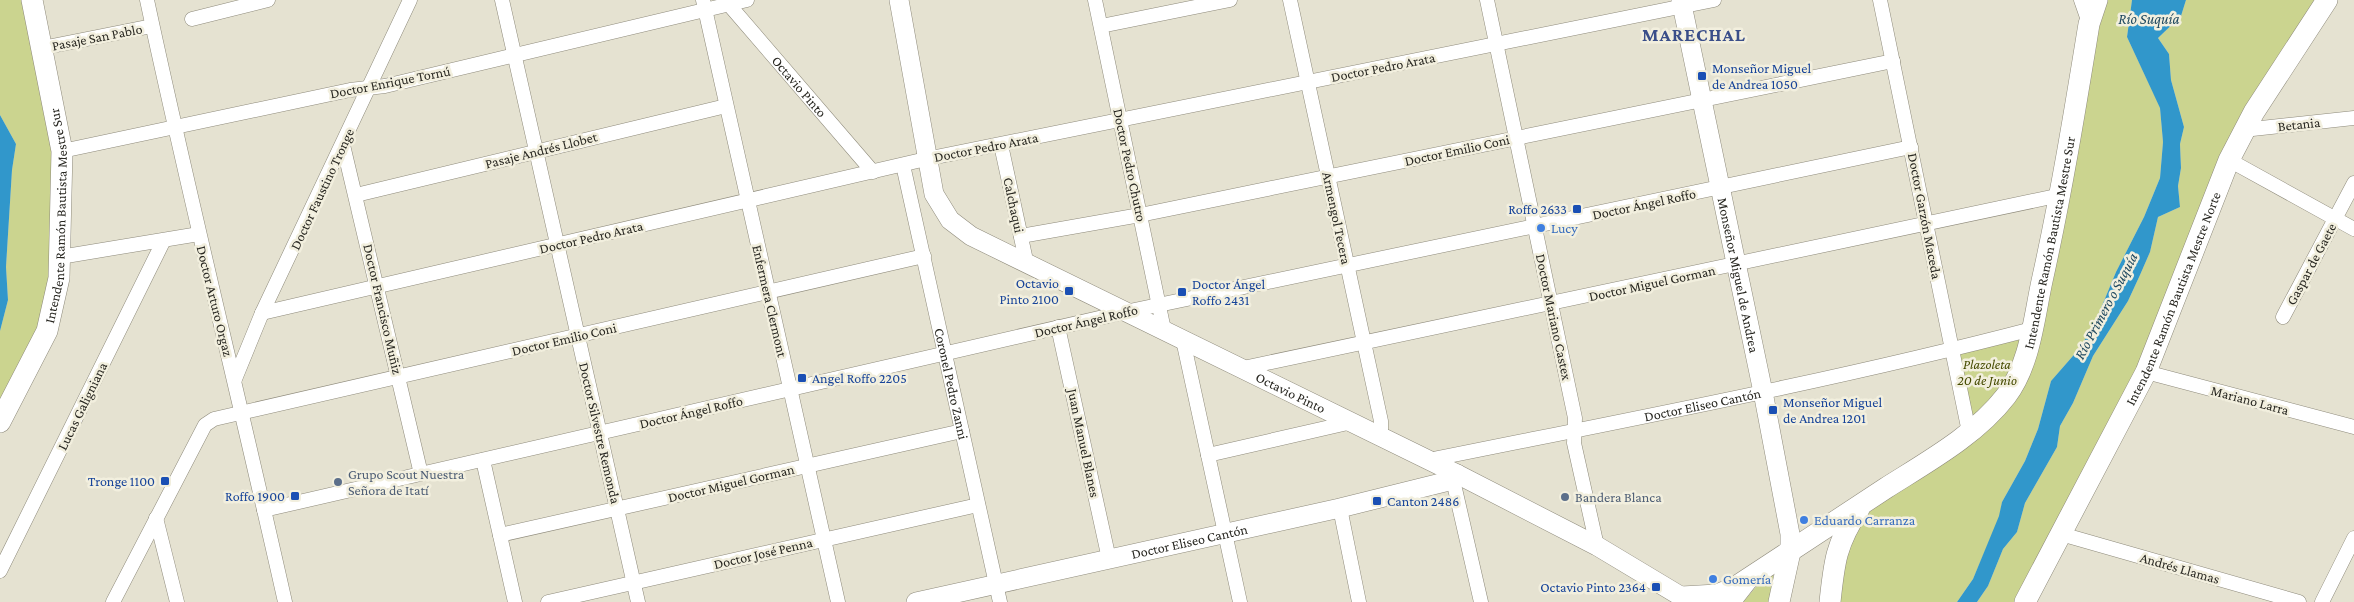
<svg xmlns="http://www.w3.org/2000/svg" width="2354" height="602" viewBox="0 0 2354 602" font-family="'Crimson Pro',serif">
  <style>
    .green { fill: #cbd48f }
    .water { fill: #3197cb }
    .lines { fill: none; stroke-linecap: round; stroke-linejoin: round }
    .street-casing { stroke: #8e8a7b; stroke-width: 15 }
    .secondary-casing { stroke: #8e8a7b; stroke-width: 20 }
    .primary-casing { stroke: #8e8a7b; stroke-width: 22 }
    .street { stroke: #fff; stroke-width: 14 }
    .secondary { stroke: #fff; stroke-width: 19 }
    .primary { stroke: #fff; stroke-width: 21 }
    .transit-dot { fill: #1a4fb4; stroke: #f2efde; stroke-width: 2 }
    .shop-dot { fill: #3f7fe0; stroke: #f2efde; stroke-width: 2 }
    .service-dot { fill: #5c6f8a; stroke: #f2efde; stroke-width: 2 }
    .labels { text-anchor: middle; stroke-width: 5; stroke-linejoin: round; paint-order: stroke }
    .street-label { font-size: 14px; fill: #282721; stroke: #f2efde }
    .transit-label { font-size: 14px; fill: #164399; stroke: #f2efde; text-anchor: start }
    .shop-label { font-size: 14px; fill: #366cbe; stroke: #f2efde; text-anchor: start }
    .park-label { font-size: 14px; font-style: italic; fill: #464b00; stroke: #f2efde }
    .service-label { font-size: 14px; fill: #4e5e75; stroke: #f2efde; text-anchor: start }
    .water-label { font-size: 15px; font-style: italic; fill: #204960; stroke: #f2efde }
    .district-label { font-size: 19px; font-weight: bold; letter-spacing: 1px; fill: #3a4e89; stroke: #f2efde }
  </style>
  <rect width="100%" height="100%" fill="#e5e2d1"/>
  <g class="green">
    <polygon points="0,0 32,0 60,137 59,278 0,422 0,331 8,300 6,267 12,170 16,144 0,115"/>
    <polygon points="2097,0 2132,0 2127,37 2160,107 2163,142 2160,178 2144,217 2116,272 2094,325 2079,349 2051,381 2038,429 2025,461 2002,502 2000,516 1973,579 1957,602 1830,602 1847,527 2007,395"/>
    <polygon points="2186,0 2327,0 2254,112 2146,372 2025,602 1977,602 1988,586 2003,549 2017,532 2025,503 2057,447 2060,426 2073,403 2093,356 2128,301 2140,275 2150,252 2158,217 2180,207 2178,186 2181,168 2180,144 2184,127 2171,80 2169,54 2158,38 2181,16"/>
    <polygon points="2026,338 2009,383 1972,423 1959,354"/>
    <polygon points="1774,571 1769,602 1743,602 1764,578"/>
  </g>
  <g class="water">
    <polygon points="2132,0 2186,0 2181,16 2158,38 2169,54 2171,80 2184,127 2180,144 2181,168 2178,186 2180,207 2158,217 2150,252 2140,275 2128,301 2093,356 2073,403 2060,426 2057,447 2025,503 2017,532 2003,549 1988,586 1977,602 1957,602 1973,579 1999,516 2002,502 2025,461 2038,429 2051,381 2079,349 2094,325 2116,272 2144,217 2160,178 2163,142 2160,108 2127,37"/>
    <polygon points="0,115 16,144 12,170 6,267 8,300 0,331"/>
  </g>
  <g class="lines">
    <defs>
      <g id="street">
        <path d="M147 0C190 201 240 401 285 602"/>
        <polyline points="502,0 638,602"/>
        <polyline points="703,0 838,602"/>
        <path id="s1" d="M725 0 873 172"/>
        <polyline points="1095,0 1164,330"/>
        <polyline points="1290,0 1381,421 1381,437"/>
        <polyline points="1487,0 1575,418 1574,443 1597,546"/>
        <polyline points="1880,0 1969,432"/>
        <polyline points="2081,0 2089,23"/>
        <polyline points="192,19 268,0"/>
        <polyline points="1101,26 1230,0"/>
        <polyline points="42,48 152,26"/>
        <polyline points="2243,130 2354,118"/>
        <polyline points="343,145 421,474"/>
        <polyline points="1001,145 1027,265"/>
        <polyline points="62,151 350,90 385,86 747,0"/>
        <polyline points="2229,160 2354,229"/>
        <path id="s2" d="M903 165 1000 602"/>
        <polyline points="356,195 726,106"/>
        <polyline points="1021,236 1140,215 1893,61"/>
        <polyline points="60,257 199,234"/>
        <polyline points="262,313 926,159 1714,0"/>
        <polyline points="2283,317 2354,183"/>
        <polyline points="1058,327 1109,559"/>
        <polyline points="1183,340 1240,602"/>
        <polyline points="1243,368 2061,195"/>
        <polyline points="2146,372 2354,427"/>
        <polyline points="235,379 262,313 410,0"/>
        <polyline points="1208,455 1352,422"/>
        <polyline points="483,460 515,602"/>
        <path id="s3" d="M1429 460C1631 419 1833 381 2032 329"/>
        <polyline points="1453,480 1481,602"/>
        <polyline points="1340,508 1359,602"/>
        <polyline points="264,510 1125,312 1911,147"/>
        <polyline points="156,518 177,602"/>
        <polyline points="2061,534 2299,602"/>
        <polyline points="500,535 962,431"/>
        <polyline points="0,571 163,242"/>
        <polyline points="113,602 205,425 214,419 924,256"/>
        <polyline points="548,602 978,505"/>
        <polyline points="1734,602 1749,583"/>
        <polyline points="2322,602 2354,538"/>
      </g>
      <g id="secondary">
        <path id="s4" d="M899 0 934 194 950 220 971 236 1457 474 1597 546 1682 597 1686 602"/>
        <path id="s5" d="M1681 0 1763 392 1790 534V552"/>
        <path id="s6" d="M916 602 1340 508 1453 480 1457 474"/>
      </g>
      <g id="primary">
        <path id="s7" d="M0 422 47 331 59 278 62 151 32 0"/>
        <path id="s8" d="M1682 597 1717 595 1734 588C1785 554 1836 521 1886 488 1927 462 1976 435 2006 396 2030 365 2034 318 2042 281 2061 196 2075 110 2089 24L2097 0"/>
        <polyline points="1779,602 1790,552"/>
        <path d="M1830 602C1834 563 1836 543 1859 509"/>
        <path id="s9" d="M2025 602 2146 372 2229 160 2254 112 2327 0"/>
      </g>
    </defs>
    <use href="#street" class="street-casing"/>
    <use href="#secondary" class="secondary-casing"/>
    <use href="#primary" class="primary-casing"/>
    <use href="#street" class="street"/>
    <use href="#secondary" class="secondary"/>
    <use href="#primary" class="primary"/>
  </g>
  <g class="transit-dot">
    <rect x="1697" y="71" width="10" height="10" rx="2.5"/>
    <rect x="1572" y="204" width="10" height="10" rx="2.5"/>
    <rect x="1064" y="286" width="10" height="10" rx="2.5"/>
    <rect x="1177" y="287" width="10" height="10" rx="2.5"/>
    <rect x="797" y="373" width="10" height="10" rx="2.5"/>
    <rect x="1768" y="405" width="10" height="10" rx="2.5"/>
    <rect x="160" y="476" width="10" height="10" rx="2.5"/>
    <rect x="290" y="491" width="10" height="10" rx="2.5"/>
    <rect x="1372" y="496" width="10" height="10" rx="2.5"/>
    <rect x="1651" y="582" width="10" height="10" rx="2.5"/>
  </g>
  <g class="shop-dot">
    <circle cx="1541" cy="228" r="5"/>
    <circle cx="1804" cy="520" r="5"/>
    <circle cx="1713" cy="579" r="5"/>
  </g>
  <g class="service-dot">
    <circle cx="338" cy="482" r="5"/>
    <circle cx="1565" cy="497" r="5"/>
  </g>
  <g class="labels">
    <g class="street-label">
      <text transform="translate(97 37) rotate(-11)" y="5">Pasaje San Pablo</text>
      <text transform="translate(1383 67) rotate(-11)" y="5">Doctor Pedro Arata</text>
      <text transform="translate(390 82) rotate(-11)" y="5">Doctor Enrique Tornú</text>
      <text dy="5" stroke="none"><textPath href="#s1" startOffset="114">Octavio Pinto</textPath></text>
      <text transform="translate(2299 124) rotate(-6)" y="5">Betania</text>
      <text transform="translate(986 147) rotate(-11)" y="5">Doctor Pedro Arata</text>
      <text transform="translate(541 150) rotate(-14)" y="5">Pasaje Andrés Llobet</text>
      <text transform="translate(1457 150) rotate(-12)" y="5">Doctor Emilio Coni</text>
      <text transform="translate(1130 165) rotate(78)" y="5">Doctor Pedro Chutro</text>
      <text transform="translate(322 189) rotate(-65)" y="5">Doctor Faustino Tronge</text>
      <text transform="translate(1644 204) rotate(-12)" y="5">Doctor Ángel Roffo</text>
      <text transform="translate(1014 205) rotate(78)" y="5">Calchaqui</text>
      <text dy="5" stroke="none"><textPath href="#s7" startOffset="219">Intendente Ramón Bautista Mestre Sur</textPath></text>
      <text transform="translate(1925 216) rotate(79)" y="5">Doctor Garzón Maceda</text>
      <text transform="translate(1337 218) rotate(78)" y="5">Armengol Tecera</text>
      <text transform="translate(591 237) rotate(-13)" y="5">Doctor Pedro Arata</text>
      <text dy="5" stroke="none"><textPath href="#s8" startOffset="548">Intendente Ramón Bautista Mestre Sur</textPath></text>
      <text transform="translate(2311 264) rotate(-62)" y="5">Gaspar de Gaete</text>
      <text dy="5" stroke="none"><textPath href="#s5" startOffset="281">Monseñor Miguel de Andrea</textPath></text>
      <text transform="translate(1652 283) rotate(-12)" y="5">Doctor Miguel Gorman</text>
      <text dy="5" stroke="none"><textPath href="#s9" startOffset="338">Intendente Ramón Bautista Mestre Norte</textPath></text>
      <text transform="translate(215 301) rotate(76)" y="5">Doctor Arturo Orgaz</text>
      <text transform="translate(770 301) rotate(77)" y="5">Enfermera Clermont</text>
      <text transform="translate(383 309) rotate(77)" y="5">Doctor Francisco Muñiz</text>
      <text transform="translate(1554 317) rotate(78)" y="5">Doctor Mariano Castex</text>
      <text transform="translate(1086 321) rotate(-13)" y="5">Doctor Ángel Roffo</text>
      <text transform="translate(564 339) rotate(-13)" y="5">Doctor Emilio Coni</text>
      <text dy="5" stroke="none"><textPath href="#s2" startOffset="224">Coronel Pedro Zanni</textPath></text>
      <text dy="5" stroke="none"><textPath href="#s4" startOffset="610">Octavio Pinto</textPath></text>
      <text transform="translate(2250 400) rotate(15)" y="5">Mariano Larra</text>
      <text dy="5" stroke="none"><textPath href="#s3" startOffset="279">Doctor Eliseo Cantón</textPath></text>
      <text transform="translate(82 406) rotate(-64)" y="5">Lucas Galigniana</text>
      <text transform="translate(691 412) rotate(-13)" y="5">Doctor Ángel Roffo</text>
      <text transform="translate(600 433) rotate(77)" y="5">Doctor Silvestre Remonda</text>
      <text transform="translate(1084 443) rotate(78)" y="5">Juan Manuel Blanes</text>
      <text transform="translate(731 483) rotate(-13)" y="5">Doctor Miguel Gorman</text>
      <text dy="5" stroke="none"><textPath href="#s6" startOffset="280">Doctor Eliseo Cantón</textPath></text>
      <text transform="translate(763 553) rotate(-13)" y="5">Doctor José Penna</text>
      <text transform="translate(2180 568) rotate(16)" y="5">Andrés Llamas</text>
    </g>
    <g class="transit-label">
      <text x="1712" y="73">Monseñor Miguel<tspan x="1712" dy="16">de Andrea 1050</tspan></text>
      <text x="1567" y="214" text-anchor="end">Roffo 2633</text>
      <text x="1059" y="288" text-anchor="end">Octavio<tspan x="1059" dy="16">Pinto 2100</tspan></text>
      <text x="1192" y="289">Doctor Ángel<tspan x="1192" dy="16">Roffo 2431</tspan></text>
      <text x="812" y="383">Angel Roffo 2205</text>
      <text x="1783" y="407">Monseñor Miguel<tspan x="1783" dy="16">de Andrea 1201</tspan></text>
      <text x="155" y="486" text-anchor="end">Tronge 1100</text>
      <text x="285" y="501" text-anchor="end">Roffo 1900</text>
      <text x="1387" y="506">Canton 2486</text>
      <text x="1646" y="592" text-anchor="end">Octavio Pinto 2364</text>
    </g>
    <g class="shop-label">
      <text x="1551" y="233">Lucy</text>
      <text x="1814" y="525">Eduardo Carranza</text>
      <text x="1723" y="584">Gomería</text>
    </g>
    <g class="park-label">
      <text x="1987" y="369">Plazoleta<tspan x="1987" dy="16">20 de Junio</tspan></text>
    </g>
    <g class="service-label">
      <text x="348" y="479">Grupo Scout Nuestra<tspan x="348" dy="16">Señora de Itatí</tspan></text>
      <text x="1575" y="502">Bandera Blanca</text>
    </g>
    <g class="water-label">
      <text x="2149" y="24">Río Suquía</text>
      <text transform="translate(2106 306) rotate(-62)" y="5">Río Primero o Suquía</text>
    </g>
    <g class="district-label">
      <text x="1694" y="41">MARECHAL</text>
    </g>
  </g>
</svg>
